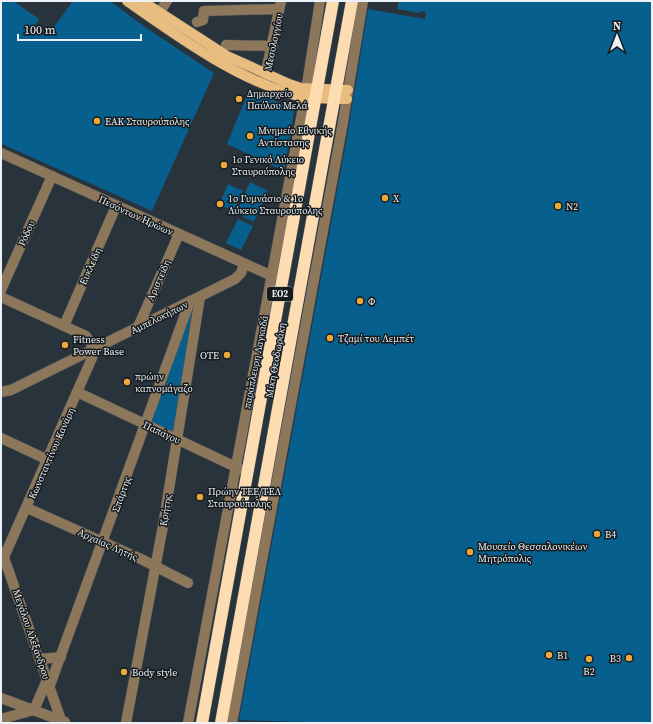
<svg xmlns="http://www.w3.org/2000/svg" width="653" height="724" viewBox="0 0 653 724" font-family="'Source Serif 4',serif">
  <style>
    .green { fill: #075f8e }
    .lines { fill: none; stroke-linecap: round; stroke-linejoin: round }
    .minor-casing { stroke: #485159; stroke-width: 11 }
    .major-casing { stroke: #485159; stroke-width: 11 }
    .highway-casing { stroke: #485159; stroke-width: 13 }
    .minor { stroke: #8d775b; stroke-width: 10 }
    .major { stroke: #e9bc80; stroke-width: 10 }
    .highway { stroke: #fddcb2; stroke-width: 12 }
    .poi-dot { fill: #eda83c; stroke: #151a1d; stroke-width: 1.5 }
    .labels { text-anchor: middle; stroke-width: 3; stroke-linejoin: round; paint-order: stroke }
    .shield { fill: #151a1d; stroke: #abb0b5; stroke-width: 1 }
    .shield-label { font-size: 9px; font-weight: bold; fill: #ebf1f6 }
    .street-label { font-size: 10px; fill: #ebf1f6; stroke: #151a1d }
    .poi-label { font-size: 10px; fill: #ebf1f6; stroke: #151a1d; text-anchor: start }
  </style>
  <rect width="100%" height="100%" fill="#29333b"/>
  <g class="green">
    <polygon points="1,1 17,1 16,3 39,19 33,30 47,36 73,1 110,1 145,27 214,73 152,211 2,144"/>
    <polygon points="399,1 652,1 652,723 340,723 239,720 347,137 368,9 425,19 426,12 420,11 419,13 397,9"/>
    <polygon points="249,90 293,108 294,112 284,171 227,144"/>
    <polygon points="250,182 268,191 254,222 236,213"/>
    <polygon points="228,184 243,191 234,211 219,205"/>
    <polygon points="238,219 253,226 241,250 226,243"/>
    <polygon points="200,297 177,439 146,425 190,301"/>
  </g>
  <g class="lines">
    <defs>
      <g id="minor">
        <polyline points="155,19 167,1"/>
        <polyline points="197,22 203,20 204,11 279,9"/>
        <polyline points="226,45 273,46"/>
        <polyline points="264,81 281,1"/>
        <polyline points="1,153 272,276"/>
        <polyline points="1,290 52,176"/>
        <polyline points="1,297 86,336 94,348 92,358 4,557"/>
        <polyline points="64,326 116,206"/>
        <polyline points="138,327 179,234"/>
        <polyline points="1,392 11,390 235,279 241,273 244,264"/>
        <polyline points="77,392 240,469"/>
        <polyline points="1,438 48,460"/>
        <polyline points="27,508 141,559 188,583"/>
        <polyline points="2,552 61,720"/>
        <polyline points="41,659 61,657"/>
        <polyline points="50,685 190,301"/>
        <polyline points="1,698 65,722"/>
        <polyline points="34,710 47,680"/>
        <polyline points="1,719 34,710"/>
        <polyline points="126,723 163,526 200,297"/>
        <polyline points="188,723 305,97 320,1"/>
        <polyline points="232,723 342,128 363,1"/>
      </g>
      <g id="major">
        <path d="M127 1C177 36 236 79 295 95 311 100 330 98 347 99"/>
        <polyline points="142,1 227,56 289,84 301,88 348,90"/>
      </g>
      <g id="highway">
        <polyline points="202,723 333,1"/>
        <polyline points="221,723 352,1"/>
      </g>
    </defs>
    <use href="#minor" class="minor-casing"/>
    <use href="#major" class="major-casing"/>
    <use href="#highway" class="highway-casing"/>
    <use href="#minor" class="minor"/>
    <use href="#major" class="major"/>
    <use href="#highway" class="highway"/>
  </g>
  <g class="poi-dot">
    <circle cx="239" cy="99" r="4"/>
    <circle cx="97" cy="121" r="4"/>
    <circle cx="250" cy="136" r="4"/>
    <circle cx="224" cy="165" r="4"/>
    <circle cx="385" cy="198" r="4"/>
    <circle cx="220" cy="204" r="4"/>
    <circle cx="558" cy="206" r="4"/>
    <circle cx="360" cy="301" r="4"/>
    <circle cx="330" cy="338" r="4"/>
    <circle cx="65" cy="345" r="4"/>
    <circle cx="227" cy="355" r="4"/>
    <circle cx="127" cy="382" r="4"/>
    <circle cx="200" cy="497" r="4"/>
    <circle cx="597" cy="534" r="4"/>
    <circle cx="470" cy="552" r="4"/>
    <circle cx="549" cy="655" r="4"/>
    <circle cx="629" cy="658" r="4"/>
    <circle cx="589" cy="659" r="4"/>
    <circle cx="124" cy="672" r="4"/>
  </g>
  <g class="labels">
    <rect class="shield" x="267" y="287" width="26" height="14" rx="3"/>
    <g class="shield-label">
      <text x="280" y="297">ΕΟ2</text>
    </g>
    <g class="street-label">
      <text transform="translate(273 42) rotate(-78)" y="4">Μεσολογγίου</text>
      <text transform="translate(136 215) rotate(25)" y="4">Πεσόντων Ηρώων</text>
      <text transform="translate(26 233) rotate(-66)" y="4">Ρόδου</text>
      <text transform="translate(90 266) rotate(-66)" y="4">Ευκλείδη</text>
      <text transform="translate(158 280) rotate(-66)" y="4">Αριστείδη</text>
      <text transform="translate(159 317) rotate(-26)" y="4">Αμπελοκήπων</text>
      <text transform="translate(275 360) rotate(-80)" y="4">Μίκη Θεοδωράκη</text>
      <text transform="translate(255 362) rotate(-79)" y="4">παράπλευρη Λαγκαδά</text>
      <text transform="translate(162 432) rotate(25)" y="4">Παπάγου</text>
      <text transform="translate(51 453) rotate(-66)" y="4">Κωνσταντίνου Κανάρη</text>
      <text transform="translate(121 494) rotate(-70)" y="4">Σπάρτης</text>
      <text transform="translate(165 510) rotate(-81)" y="4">Κρήτης</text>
      <text transform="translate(108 544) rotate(24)" y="4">Αρχαίας Λητής</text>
      <text transform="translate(32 634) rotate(71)" y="4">Μεγάλου Αλεξάνδρου</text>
    </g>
    <g class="poi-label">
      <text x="247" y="97">Δημαρχείο<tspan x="247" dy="12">Παύλου Μελά</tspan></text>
      <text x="105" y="125">EAK Σταυρούπολης</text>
      <text x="258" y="134">Μνημείο Εθνικής<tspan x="258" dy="12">Αντίστασης</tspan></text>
      <text x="232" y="163">1ο Γενικό Λύκειο<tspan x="232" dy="12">Σταυρούπολης</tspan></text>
      <text x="228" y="202">1ο Γυμνάσιο &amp; 1ο<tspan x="228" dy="12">Λύκειο Σταυρούπολης</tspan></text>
      <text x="393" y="202">Χ</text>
      <text x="566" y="210">Ν2</text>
      <text x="368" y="305">Φ</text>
      <text x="338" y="342">Τζαμί του Λεμπέτ</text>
      <text x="73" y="343">Fitness<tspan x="73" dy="12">Power Base</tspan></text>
      <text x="219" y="359" text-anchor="end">ΟΤΕ</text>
      <text x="135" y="380">πρώην<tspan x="135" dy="12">καπνομάγαζο</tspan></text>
      <text x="208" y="495">Πρώην ΤΕΕ/ΤΕΛ<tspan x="208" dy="12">Σταυρούπολης</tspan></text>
      <text x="605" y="538">Β4</text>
      <text x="478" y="550">Μουσείο Θεσσαλονικέων<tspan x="478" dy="12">Μητρόπολις</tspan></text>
      <text x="557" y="659">Β1</text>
      <text x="621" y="662" text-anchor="end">Β3</text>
      <text x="589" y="675" text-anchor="middle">Β2</text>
      <text x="132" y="676">Body style</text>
    </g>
  </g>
  <rect width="653" height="724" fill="none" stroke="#ebf1f6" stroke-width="4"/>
  <g transform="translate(617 36)" stroke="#151a1d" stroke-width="3" paint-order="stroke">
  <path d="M0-3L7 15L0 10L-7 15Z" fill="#ebf1f6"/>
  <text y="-6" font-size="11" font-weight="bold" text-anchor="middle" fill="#ebf1f6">N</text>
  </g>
  <path d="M18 34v6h123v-6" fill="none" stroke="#ebf1f6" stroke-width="2"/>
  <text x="24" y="34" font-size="12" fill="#ebf1f6" stroke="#151a1d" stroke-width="3" paint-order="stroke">100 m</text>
</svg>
